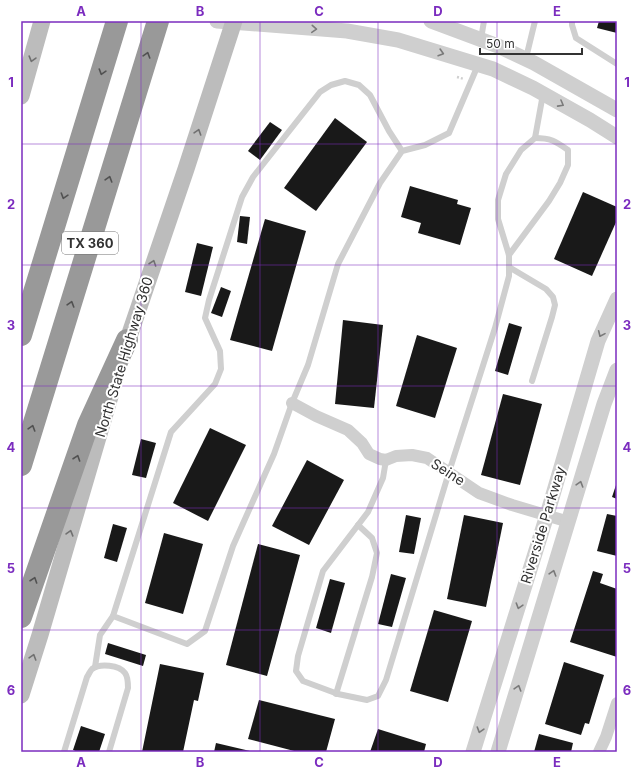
<svg xmlns="http://www.w3.org/2000/svg" width="638" height="773" viewBox="0 0 638 773" font-family="Inter,sans-serif">
  <style>
    .building { fill: #191919 }
    .lines { fill: none; stroke-linecap: round; stroke-linejoin: round }
    .path { stroke: #cfcfcf; stroke-width: 2.5; stroke-dasharray: 2 2; stroke-linecap: butt }
    .service { stroke: #cfcfcf; stroke-width: 6 }
    .minor { stroke: #cfcfcf; stroke-width: 12 }
    .tertiary { stroke: #cfcfcf; stroke-width: 15 }
    .secondary { stroke: #bcbcbc; stroke-width: 17 }
    .motorway { stroke: #999; stroke-width: 22 }
    .oneway { stroke: #797979 }
    .oneway2 { stroke: #515151 }
    .oneway3 { stroke: #707070 }
    .grid { fill: none; stroke: #7b2cbf; stroke-width: 1; stroke-opacity: 0.55 }
    .labels { text-anchor: middle; stroke-width: 4; stroke-linejoin: round; paint-order: stroke }
    .shield { fill: #fff; stroke: #707070; stroke-width: 1 }
    .shield-label { font-size: 13px; font-weight: bold; fill: #323232 }
    .street-label { font-size: 14px; fill: #323232; stroke: #fff }
    .neatline { fill: none; stroke: #7b2cbf; stroke-width: 1.5 }
    .grid-label { font-size: 13px; text-anchor: middle; font-weight: bold; fill: #7b2cbf }
  </style>
  <rect width="100%" height="100%" fill="#fff"/>
  <g class="building">
    <polygon points="599,21 617,21 617,33 597,28"/>
    <polygon points="335,118 367,142 316,211 284,188"/>
    <polygon points="270,122 282,130 260,160 248,151"/>
    <polygon points="410,186 458,200 457,204 471,208 460,245 418,233 421,223 401,217"/>
    <polygon points="583,192 617,207 617,220 592,276 554,259"/>
    <polygon points="240,216 250,217 247,244 237,242"/>
    <polygon points="265,219 306,231 272,351 230,340"/>
    <polygon points="197,243 213,247 201,296 185,292"/>
    <polygon points="221,287 231,291 222,317 211,313"/>
    <polygon points="343,320 383,325 374,408 335,404"/>
    <polygon points="509,323 522,327 508,375 495,371"/>
    <polygon points="417,335 457,348 435,418 396,406"/>
    <polygon points="503,394 542,404 520,485 481,475"/>
    <polygon points="210,428 246,445 208,521 173,503"/>
    <polygon points="141,439 156,443 146,478 132,475"/>
    <polygon points="307,460 344,480 309,545 272,526"/>
    <polygon points="617,482 617,499 612,497"/>
    <polygon points="607,514 617,516 617,556 597,551"/>
    <polygon points="406,515 421,518 414,554 399,552"/>
    <polygon points="464,515 503,523 486,607 447,599"/>
    <polygon points="113,524 127,528 117,562 104,558"/>
    <polygon points="164,533 203,544 183,614 145,603"/>
    <polygon points="258,544 300,555 267,676 226,665"/>
    <polygon points="593,571 603,574 600,583 617,589 617,657 570,642"/>
    <polygon points="391,574 406,578 392,627 378,624"/>
    <polygon points="330,579 345,583 331,633 316,628"/>
    <polygon points="434,610 472,621 448,702 410,691"/>
    <polygon points="108,643 146,655 143,666 105,654"/>
    <polygon points="564,662 604,675 589,724 585,723 581,735 545,724"/>
    <polygon points="160,664 204,673 198,701 194,700 183,752 142,752"/>
    <polygon points="259,700 335,719 326,752 298,752 248,739"/>
    <polygon points="81,726 105,734 99,752 78,752 73,750"/>
    <polygon points="378,729 426,744 424,752 370,752"/>
    <polygon points="539,734 573,743 571,752 534,752"/>
    <polygon points="216,743 250,751 250,752 214,752"/>
  </g>
  <g class="lines">
    <polyline class="path" points="457,77 464,79"/>
    <g class="service">
      <polyline points="572,21 572,25 576,38 617,64"/>
      <polyline points="481,39 484,21"/>
      <polyline points="526,58 535,21"/>
      <polyline points="402,151 389,131 370,95 359,85 345,81 331,85 320,92 253,177 242,197 209,300 205,318 220,351 221,369 215,384 171,432 113,616 187,644 205,631 233,546 253,501 274,454 292,403 308,365 338,264 380,183 402,151 425,145 449,133 478,65"/>
      <path d="M509 255 549 201 560 183 568 165V150C555 141 551 138 535 138"/>
      <polyline points="509,267 546,289 553,297 555,305 552,317 532,381"/>
      <polyline points="386,460 383,478 368,512 323,571 298,656 296,671 303,681 338,694 367,700 378,696 386,680 449,472 495,328 509,276 509,255 498,219 498,200 506,174 521,150 535,138 543,94"/>
      <polyline points="95,667 100,635 113,616"/>
      <polyline points="336,694 372,577 377,553 372,538 358,525"/>
      <path d="M64 752 87 677C89 674 90 671 92 669 100 663 119 665 125 673 128 677 128 683 128 688L109 752"/>
    </g>
    <g class="minor">
      <polyline points="292,403 316,416 348,430 362,443 369,454 380,459 386,460 396,456 412,455 427,458 479,493 512,505 569,522"/>
      <polyline points="599,752 606,737 617,703"/>
    </g>
    <g class="tertiary">
      <polyline points="217,21 347,31 398,40 493,69 533,88 590,120 617,137"/>
      <polyline points="431,21 498,46 534,63 617,110"/>
      <polyline points="473,752 547,515 598,341 617,299"/>
      <polyline points="498,752 604,404 617,370"/>
    </g>
    <g class="secondary">
      <polyline points="21,96 42,21"/>
      <polyline points="124,351 186,169 234,21"/>
      <polyline points="21,695 40,635 111,393"/>
    </g>
    <g class="motorway">
      <polyline points="21,335 117,21"/>
      <polyline points="21,465 158,21"/>
      <polyline points="21,617 88,425 127,340"/>
    </g>
  </g>
  <defs><path id="oneway-chevron" d="M-2-3.5L2.5 0L-2 3.5" fill="none" stroke-width="1.6" stroke-linecap="round" stroke-linejoin="round"/></defs>
  <g class="oneway">
    <use href="#oneway-chevron" transform="translate(314 29) rotate(4)"/>
    <use href="#oneway-chevron" transform="translate(441 53) rotate(17)"/>
    <use href="#oneway-chevron" transform="translate(561 104) rotate(29)"/>
    <use href="#oneway-chevron" transform="translate(601 334) rotate(114)"/>
    <use href="#oneway-chevron" transform="translate(580 484) rotate(-73)"/>
    <use href="#oneway-chevron" transform="translate(553 573) rotate(-73)"/>
    <use href="#oneway-chevron" transform="translate(519 606) rotate(107)"/>
    <use href="#oneway-chevron" transform="translate(518 688) rotate(-73)"/>
    <use href="#oneway-chevron" transform="translate(480 730) rotate(107)"/>
  </g>
  <g class="oneway2">
    <use href="#oneway-chevron" transform="translate(147 55) rotate(-73)"/>
    <use href="#oneway-chevron" transform="translate(102 72) rotate(107)"/>
    <use href="#oneway-chevron" transform="translate(109 179) rotate(-73)"/>
    <use href="#oneway-chevron" transform="translate(64 196) rotate(107)"/>
    <use href="#oneway-chevron" transform="translate(71 304) rotate(-73)"/>
    <use href="#oneway-chevron" transform="translate(32 428) rotate(-73)"/>
    <use href="#oneway-chevron" transform="translate(77 458) rotate(-71)"/>
    <use href="#oneway-chevron" transform="translate(34 580) rotate(-71)"/>
  </g>
  <g class="oneway3">
    <use href="#oneway-chevron" transform="translate(32 59) rotate(106)"/>
    <use href="#oneway-chevron" transform="translate(198 132) rotate(-72)"/>
    <use href="#oneway-chevron" transform="translate(153 263) rotate(-71)"/>
    <use href="#oneway-chevron" transform="translate(70 533) rotate(-74)"/>
    <use href="#oneway-chevron" transform="translate(33 657) rotate(-73)"/>
  </g>
  <path class="grid" d="M141 21V752M260 21V752M378 21V752M497 21V752M21 144H617M21 265H617M21 386H617M21 508H617M21 630H617"/>
  <g class="labels">
    <rect class="shield" x="62" y="232" width="56" height="22" rx="3"/>
    <g class="shield-label">
      <text x="90" y="248">TX 360</text>
    </g>
    <g class="street-label">
      <text transform="translate(124 357) rotate(-73)" y="5">North State Highway 360</text>
      <text transform="translate(448 472) rotate(33)" y="5">Seine</text>
      <text transform="translate(543 525) rotate(-73)" y="5">Riverside Parkway</text>
    </g>
  </g>
  <rect width="638" height="773" fill="none" stroke="#ffffff" stroke-width="44"/>
  <path d="M480 48v6h102v-6" fill="none" stroke="#323232" stroke-width="2"/>
  <text x="486" y="48" font-size="12" fill="#323232" stroke="#ffffff" stroke-width="3" paint-order="stroke">50 m</text>
  <rect x="22" y="22" width="594" height="729" class="neatline"/>
  <g class="grid-label">
    <text x="81" y="16">A</text>
    <text x="200" y="16">B</text>
    <text x="319" y="16">C</text>
    <text x="438" y="16">D</text>
    <text x="557" y="16">E</text>
    <text x="11" y="87">1</text>
    <text x="627" y="87">1</text>
    <text x="11" y="209">2</text>
    <text x="627" y="209">2</text>
    <text x="11" y="330">3</text>
    <text x="627" y="330">3</text>
    <text x="11" y="452">4</text>
    <text x="627" y="452">4</text>
    <text x="11" y="573">5</text>
    <text x="627" y="573">5</text>
    <text x="11" y="695">6</text>
    <text x="627" y="695">6</text>
    <text x="81" y="767">A</text>
    <text x="200" y="767">B</text>
    <text x="319" y="767">C</text>
    <text x="438" y="767">D</text>
    <text x="557" y="767">E</text>
  </g>
</svg>
